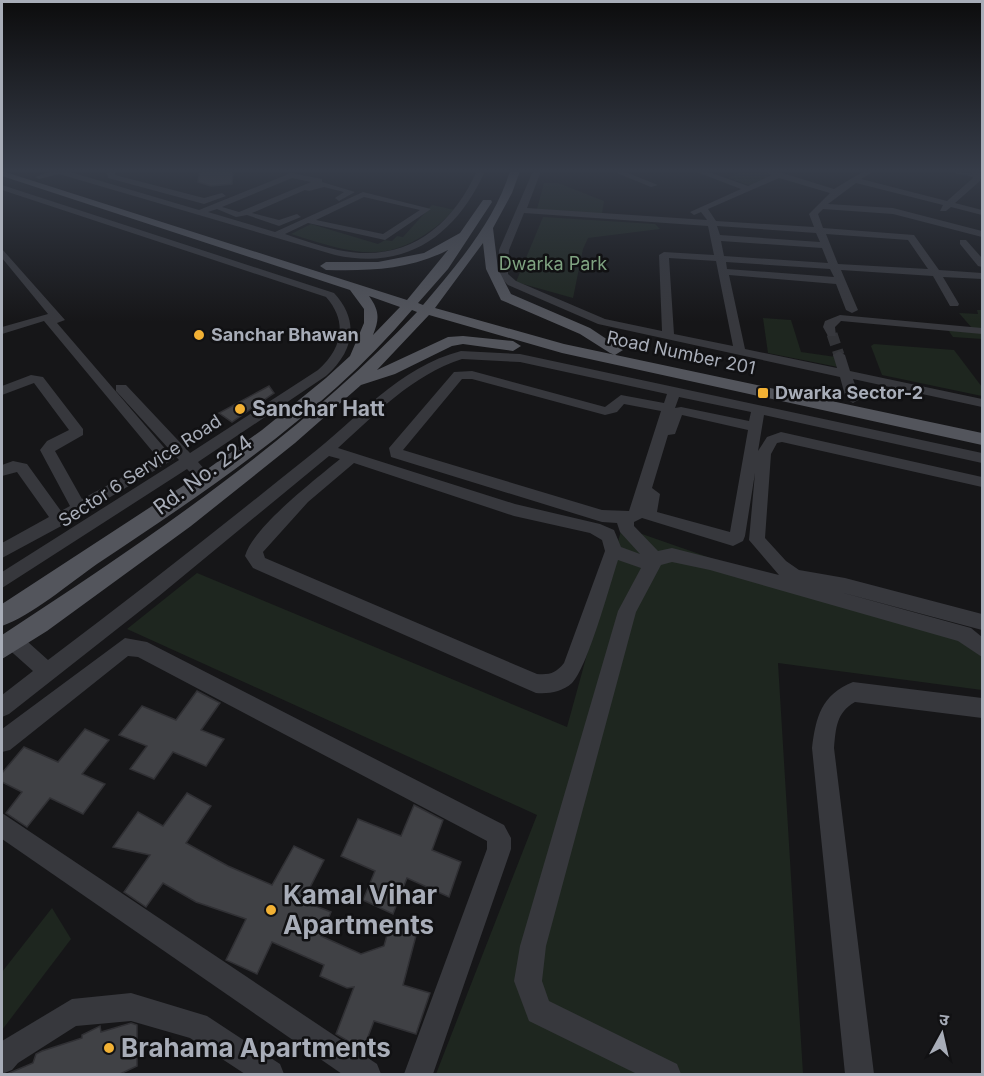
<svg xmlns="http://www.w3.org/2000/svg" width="984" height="1076" viewBox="0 0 984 1076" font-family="Inter,'Noto Sans Devanagari',sans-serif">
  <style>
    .green { fill: #1e261f }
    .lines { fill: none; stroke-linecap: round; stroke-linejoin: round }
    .canal { fill: #2c353c; fill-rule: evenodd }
    .building { fill: #404145; stroke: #303034; stroke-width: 1.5 }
    .minor-tunnel { stroke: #333438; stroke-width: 11; stroke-dasharray: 11 6; stroke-linecap: butt }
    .minor { fill: #37383d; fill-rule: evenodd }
    .major { fill: #53555c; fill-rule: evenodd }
    .poi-dot { fill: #f2b134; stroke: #111113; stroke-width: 2 }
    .labels { text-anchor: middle; stroke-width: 5; stroke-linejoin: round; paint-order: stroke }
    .far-park-label { font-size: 18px; fill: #7fa381; stroke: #111113 }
    .far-poi-label { font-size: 18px; font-weight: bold; fill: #a8adb8; stroke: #111113; text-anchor: start }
    .far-street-label { font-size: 18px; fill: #a8adb8; stroke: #111113 }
    .poi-label { font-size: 21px; font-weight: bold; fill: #a8adb8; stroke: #111113; text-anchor: start }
    .street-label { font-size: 21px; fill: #a8adb8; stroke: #111113 }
    .near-poi-label { font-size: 26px; font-weight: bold; fill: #a8adb8; stroke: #111113; text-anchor: start }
  </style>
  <rect width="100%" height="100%" fill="#161618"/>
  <g class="green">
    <polygon points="743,171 765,171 776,174 752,186 728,178"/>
    <polygon points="544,183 558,183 604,201 602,214 537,209"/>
    <path d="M432 205 455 210C395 267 363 257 291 234L311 224 378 244 385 240 392 241 397 236 403 237Z"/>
    <polygon points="543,217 655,224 660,229 588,238 583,249 573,298 516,282"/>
    <polygon points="977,310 982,310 982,339 953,337 946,327 972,328 959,313 978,314"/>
    <polygon points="763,318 791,320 801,352 836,357 838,367 768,353"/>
    <polygon points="874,344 954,350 982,387 982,396 882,375 871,346"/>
    <polygon points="622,527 745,570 982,637 982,690 778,663 803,1074 436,1074 537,815 127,629 197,573 567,727"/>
    <polygon points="52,908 71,939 2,1030 2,972"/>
  </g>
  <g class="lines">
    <polygon class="canal" points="954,171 982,175 982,179 955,173"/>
  </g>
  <g class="building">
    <polygon points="200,171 233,171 232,184 211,186 198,182"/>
    <polygon points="269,386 274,393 232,422 219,413"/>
    <polygon points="197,691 220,703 201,730 224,739 206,766 173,752 154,779 130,769 147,746 119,735 142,706 176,720"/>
    <polygon points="85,729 109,740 82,774 105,784 83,814 50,798 27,827 6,813 22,792 2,782 2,773 24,747 58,762"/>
    <polygon points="187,793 211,806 186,843 228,866 272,885 294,846 324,860 303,901 331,912 321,936 361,954 384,946 390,924 417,932 403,985 430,993 416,1034 374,1021 363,1050 336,1034 354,987 347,988 320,976 324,965 272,942 257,974 226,960 246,919 196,902 163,883 146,907 124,892 150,855 113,847 138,812 163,826"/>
    <polygon points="414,805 443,820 432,850 461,862 449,897 407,878 393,914 363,900 375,871 341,856 358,819 401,836"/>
    <polygon points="131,1023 137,1025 137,1066 120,1074 7,1074 33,1063 36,1054 42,1051 82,1038 82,1035 100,1026 101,1032"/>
  </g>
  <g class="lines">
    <polyline class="minor-tunnel" points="832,334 839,355"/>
    <g class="minor">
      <path d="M51 171H67L199 210 291 173 322 179V182L355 192 339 201 335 198 344 192 324 187 309 191 305 190 252 213 279 220 297 214 301 217 279 226 247 215 236 217 217 209 208 212 275 232 363 192 431 209 385 240 308 223 285 234C302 240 320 246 338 250 405 264 450 229 477 171H485C456 235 407 271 335 255L59 174 39 179 35 177ZM292 178 311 182 239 212 222 207ZM364 197 420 210 383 234 316 220Z"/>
      <polygon points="107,171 115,171 115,175 204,198 222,193 226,196 204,204 108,178"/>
      <path d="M533 171H541L527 208 707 220 701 212 694 215 690 212 741 189 694 171H706L748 186 772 175 765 171H776L834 189 864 171H874L861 179 947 201 973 178 971 171H980V181L955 203 982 210V215L951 207 946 211H940L943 205 856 183 828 204 893 208 982 231V237L893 214 823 209 818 214 823 228 914 235 939 270 982 273V279L943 277 959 304 958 306H950L933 276 841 270 858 310 852 313 846 310 836 284 729 275 745 349 837 368 833 355 839 351 845 355 850 371 982 399V407L853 379 860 399 853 403 846 399 840 377 598 324 508 285 498 275 499 250ZM779 178 830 193 809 214 814 227 716 221 708 209ZM524 213 708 226 714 255 664 252 659 255 662 331 605 319 516 281 508 274 509 250ZM717 226 816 233 820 242 720 235ZM826 234 908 240 928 269 838 264ZM721 241 822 248 828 263 724 256ZM669 258 716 261 733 346 674 334ZM726 262 830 269 834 277 727 269Z"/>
      <polygon points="612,171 623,171 658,185 651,187"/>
      <path d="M2 185 334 293C360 321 354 351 326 376L198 462 214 480 211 484H201L187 469 2 588V572L179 460 116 391V385H126L190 453 318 370C341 350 349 323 326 297L2 190Z"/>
      <polygon points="960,240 966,240 982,258 982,267 978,266 960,244"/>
      <polygon points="2,249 65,320 57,323 174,459 65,524 2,558 2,543 49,517 17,472 2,476 2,465 13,461 27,464 61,511 70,506 40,450 47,441 69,430 34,383 2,395 2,386 31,375 43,377 83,429 83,435 55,451 82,499 158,458 44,321 2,334 2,327 48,314 2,258"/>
      <polygon points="840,315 982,328 982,334 841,321 835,327 836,336 828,336 823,327 825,321"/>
      <path d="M461 351 520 354 982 453V463L764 415 758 451 767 437 781 432 982 477V487L782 442 777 443 771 454 765 538 786 561 799 570 845 578 982 614V630L840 592 971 628 982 637V657L958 641 710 570 672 562 661 565 636 612 546 946 542 981 549 1001 677 1064 681 1074H637L529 1021 514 981 520 946 618 611 641 568 618 560C610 585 587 669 572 683 562 692 549 694 536 693L253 568 245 556C253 527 316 479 340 459L329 456 159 596 9 714 2 717V695L33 671 5 646 3 640 5 634 12 631 19 634 48 660C136 594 222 526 308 457 357 419 399 367 461 351ZM462 359 520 362 667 394 664 403 621 395 605 407 472 371 454 372 389 448 391 457 602 522 617 523 620 532 640 554 621 547 614 530 600 524 515 504 338 448C376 414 412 375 462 359ZM462 379H472L605 415 617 412 624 404 661 411 629 511 602 510 403 450ZM679 397 751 412 749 421 681 407 675 408ZM682 415 748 430 730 532 657 512 660 494 652 488 668 435 675 434ZM354 463 514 516 590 533 602 540 605 551 564 663C556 673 550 675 537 674L265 558 263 552 308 502ZM755 473 749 540 779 575 672 548 658 551 634 526V522L642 518 733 546 743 541 745 536Z"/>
      <polygon points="125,638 147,642 504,825 511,838 511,849 433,1074 404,1074 487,849 487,841 138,657 128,656 10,750 2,752 2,729"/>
      <path d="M853 682 982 698V718L855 702C836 713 836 728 834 748L874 1074H845L812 748C816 717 821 695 853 682Z"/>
      <polygon points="2,813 377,1064 381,1074 342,1074 2,839"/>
      <polygon points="131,993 207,1016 280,1064 284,1074 245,1074 190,1038 131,1021 76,1026 18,1063 12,1070 2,1074 2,1041 72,999"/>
    </g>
    <path class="major" d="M2 171 407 300 448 250C409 270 369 271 326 270L320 266 326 262H378L424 253 460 233 483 200H491L492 202 448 269 418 303 423 305C456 266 495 221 510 171H520L512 193 493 228 498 269 511 294 590 328 623 350 615 355 610 353 580 334 501 300 486 269 483 243 435 308 564 344 982 433V445L562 353 429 315 377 370 448 337 463 336 513 341 521 346 513 351 463 344 452 346 395 374 361 385 295 443 191 526 47 631 2 659V635C148 539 296 440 417 312L412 310C325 413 208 490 97 564 70 583 31 616 2 626V604L195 478 262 430 326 378 350 356 364 323V309L350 290 2 176ZM369 296 400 307 373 335C380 318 379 310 369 296Z"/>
  </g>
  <linearGradient id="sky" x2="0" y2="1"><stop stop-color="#0c0c0d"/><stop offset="0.53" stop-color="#363c48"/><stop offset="1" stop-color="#363c48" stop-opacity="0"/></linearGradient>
  <rect width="984" height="322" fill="url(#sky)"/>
  <g class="poi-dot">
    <circle cx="199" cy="335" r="6"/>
    <rect x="757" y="387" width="12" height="12" rx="3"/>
    <circle cx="240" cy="409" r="6"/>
    <circle cx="271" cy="910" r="6"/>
    <circle cx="109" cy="1048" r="6"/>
  </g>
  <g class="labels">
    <g class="far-park-label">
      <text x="553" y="270">Dwarka Park</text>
    </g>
    <g class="far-poi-label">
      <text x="211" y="341">Sanchar Bhawan</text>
      <text x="775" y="399">Dwarka Sector-2</text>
    </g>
    <g class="far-street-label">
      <text transform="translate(681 353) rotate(12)" y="6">Road Number 201</text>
      <text transform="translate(140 471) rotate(-33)" y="6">Sector 6 Service Road</text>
    </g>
    <g class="poi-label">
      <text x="252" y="416">Sanchar Hatt</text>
    </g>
    <g class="street-label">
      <text transform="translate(203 475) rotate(-37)" y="7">Rd. No. 224</text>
    </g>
    <g class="near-poi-label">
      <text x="283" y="904">Kamal Vihar<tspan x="283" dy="30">Apartments</tspan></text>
      <text x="121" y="1057">Brahama Apartments</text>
    </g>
  </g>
  <rect width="984" height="1076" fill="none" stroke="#a8adb8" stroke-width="6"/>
  <g transform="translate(942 1034) rotate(8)" stroke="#111113" stroke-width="4.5" paint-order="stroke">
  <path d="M0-4.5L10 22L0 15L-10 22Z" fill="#a8adb8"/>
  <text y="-9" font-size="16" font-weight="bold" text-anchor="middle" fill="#a8adb8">उ</text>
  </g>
</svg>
